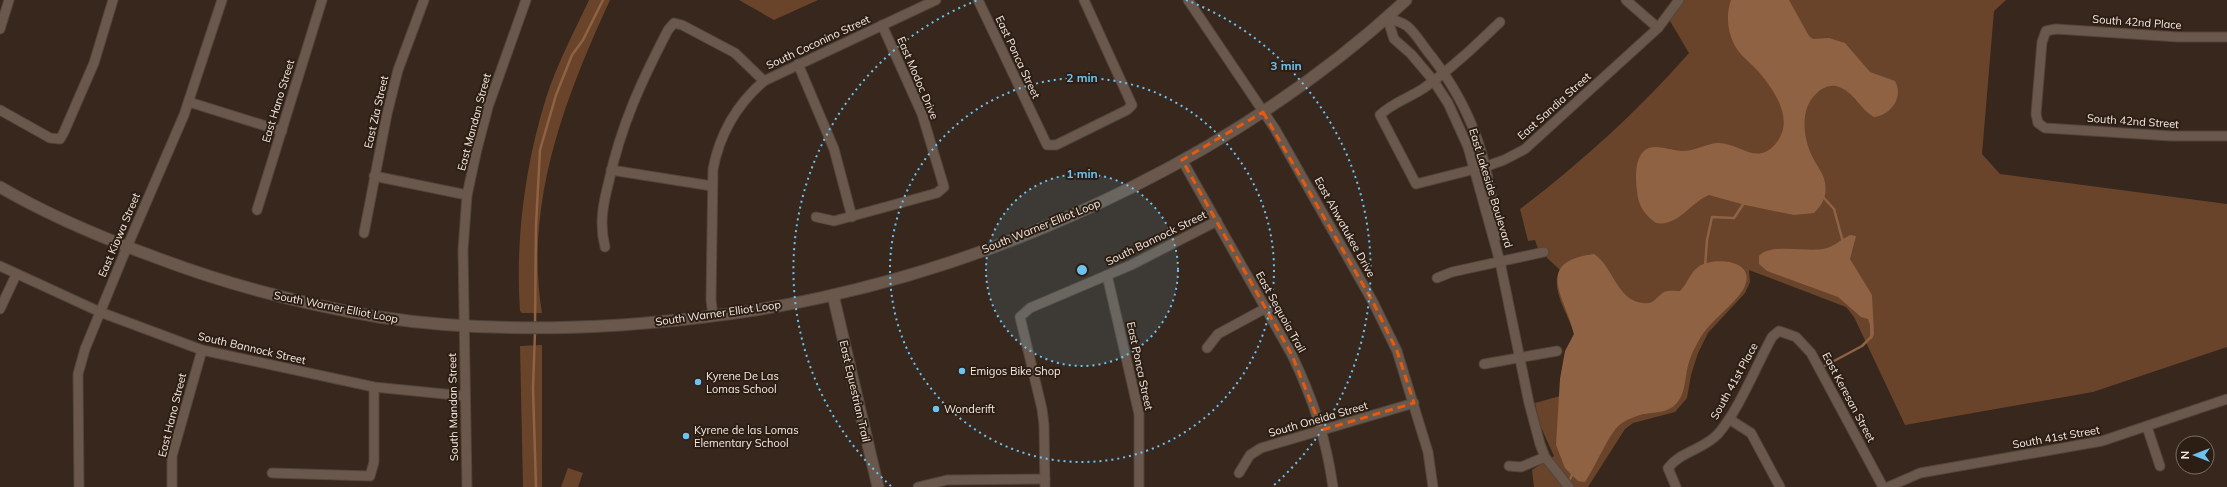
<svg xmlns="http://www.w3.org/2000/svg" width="2227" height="487" viewBox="0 0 2227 487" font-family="Mulish,sans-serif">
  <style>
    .green { fill: #69442a }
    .water { fill: #8f6243 }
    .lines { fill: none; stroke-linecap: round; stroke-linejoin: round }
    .stream { stroke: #8f6243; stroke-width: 2.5 }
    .minor-casing { stroke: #52453b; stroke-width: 11 }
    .tertiary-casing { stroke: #52453b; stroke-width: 13 }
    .secondary-casing { stroke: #52453b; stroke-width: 13 }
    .minor { stroke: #6a584c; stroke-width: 9 }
    .tertiary { stroke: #6a584c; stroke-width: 11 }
    .secondary { stroke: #6a584c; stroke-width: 11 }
    .marked { fill: none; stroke: #e8590c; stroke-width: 3; stroke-dasharray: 8 5; stroke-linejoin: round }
    .ring { fill: none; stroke: #6cc3f2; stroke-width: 2; stroke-dasharray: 2 4 }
    .poi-dot { fill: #6cc3f2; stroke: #2d1e13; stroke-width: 1.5 }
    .labels { text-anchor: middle; stroke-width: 4; stroke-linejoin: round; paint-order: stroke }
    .street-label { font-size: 11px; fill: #f6ebe4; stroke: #2d1e13 }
    .poi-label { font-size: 11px; fill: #f6ebe4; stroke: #2d1e13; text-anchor: start }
    .centre { fill: #6cc3f2; stroke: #2d1e13; stroke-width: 2 }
    .ring-label { font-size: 12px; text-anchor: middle; font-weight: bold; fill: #6cc3f2; stroke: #2d1e13; stroke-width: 4; stroke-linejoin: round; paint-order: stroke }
  </style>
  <rect width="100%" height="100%" fill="#37271d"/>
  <g class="green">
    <path d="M589 0H610C565 98 524 203 542 313H522L520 311C515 241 525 165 546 98 557 64 574 32 589 0Z"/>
    <polygon points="739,0 818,0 774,20"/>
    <path d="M1679 0H2006L1994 11 1982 154 2000 174 2227 204V347L2093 392 1905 425 1854 317 1846 307 1749 270 1750 282 1745 293 1708 333 1698 353 1691 375 1687 398 1675 412 1633 423 1625 429 1588 487H1534L1532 470 1554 456 1540 425 1535 403 1560 396C1560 373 1563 355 1574 334 1569 314 1549 289 1560 270L1547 258 1544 248 1538 249 1535 240 1528 241 1520 209C1581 163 1639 110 1689 53L1667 16Z"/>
    <polygon points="542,345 542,487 523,487 520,346"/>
    <polygon points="568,468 583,473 578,487 561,487"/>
  </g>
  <g class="water">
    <path d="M1731 0H1789L1809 36 1813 39 1829 38 1845 43 1870 72 1895 81C1904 97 1891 115 1874 117 1861 110 1853 91 1839 87 1832 84 1823 87 1817 93 1799 108 1803 139 1813 158 1817 166 1824 174 1825 183 1827 196 1823 204 1814 213L1794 215 1745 205 1709 195C1691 202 1678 227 1656 223 1645 215 1638 206 1637 191 1635 177 1634 147 1655 147 1663 147 1672 150 1681 151 1693 152 1705 144 1717 143 1740 142 1757 168 1777 142 1795 118 1773 89 1758 71 1750 62 1739 55 1734 44 1727 30 1726 14 1731 0Z"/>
    <path d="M1850 235 1856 236 1850 259 1872 295 1874 334 1872 339H1870V325L1868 319 1861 317 1838 297 1767 271 1759 264V256C1770 243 1806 252 1823 249 1834 247 1840 240 1850 235Z"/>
    <path d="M1594 254C1613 266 1617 301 1643 303 1654 305 1656 297 1664 292 1668 290 1676 291 1680 291 1687 284 1690 273 1698 267 1714 256 1758 260 1744 288 1734 306 1711 319 1699 340 1695 347 1691 355 1689 362 1685 374 1686 390 1679 400 1671 413 1657 412 1644 414 1638 415 1628 419 1622 423 1610 430 1595 468 1585 482L1578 481 1565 468 1556 445 1560 379 1565 351 1574 334C1566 298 1532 262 1594 254Z"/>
  </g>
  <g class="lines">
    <g class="stream">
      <polyline points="1823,197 1834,209 1843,242"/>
      <polyline points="1705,267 1707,240 1712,217 1734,218 1744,203"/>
      <polyline points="535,325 536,225 540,150 556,95 572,55 583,40 603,0"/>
      <polyline points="535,332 533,388 536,487"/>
      <polyline points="1821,368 1862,346 1871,337"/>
      <polyline points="1568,483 1573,473"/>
    </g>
    <defs>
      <g id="minor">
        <polyline points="978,0 1047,145 1056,145 1127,110 1132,105 1084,0"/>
        <polyline points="1188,0 1275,129 1373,302 1397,351 1428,452 1433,487"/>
        <polyline points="1626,0 1658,28"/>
        <polyline points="1387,17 1394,39 1411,54 1433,80 1448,103 1468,147 1500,262 1529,403 1540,444 1545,457 1569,487"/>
        <path d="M1387 17C1393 20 1401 22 1407 26 1416 33 1424 48 1432 57 1476 114 1489 166 1497 236"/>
        <path d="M1500 22C1476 45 1451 69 1424 88 1409 98 1392 103 1380 115L1416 184 1487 166 1504 160 1525 149 1658 28 1679 0"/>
        <polyline points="0,29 9,0"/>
        <polyline points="2227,37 2178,37 2056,29 2046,31 2042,42 2036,114 2038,123 2045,128 2171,136 2227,136"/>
        <polyline points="798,64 834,149 852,217"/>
        <polyline points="189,102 282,131"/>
        <polyline points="0,110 50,138 60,139 64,132 94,63 113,0"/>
        <path d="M1182 160 1292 355C1313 399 1326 438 1333 487"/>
        <polyline points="611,170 712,186"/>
        <polyline points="374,176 467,195"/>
        <polyline points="257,210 322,0"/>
        <polyline points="816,217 834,221 937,193 944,187 922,114 882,25"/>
        <polyline points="364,233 387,114 398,70 424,0"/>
        <path d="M605 247C599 224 603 204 609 181 621 125 642 80 668 30L674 23 682 25 735 53 764 81"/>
        <polyline points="0,266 100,312 202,350 374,387 465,396"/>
        <polyline points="1107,275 1139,414 1139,487"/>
        <polyline points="1437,278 1452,272 1544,252"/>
        <polyline points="0,309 16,275"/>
        <path d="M713 316 711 300 713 169C720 133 736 105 764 81L936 0"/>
        <polyline points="1207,348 1218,334 1266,308"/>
        <polyline points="1484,364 1557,351"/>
        <polyline points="1729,419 1751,433 1780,487"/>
        <polyline points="2147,427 2160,466"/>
        <polyline points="1509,466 1521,467 1545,457"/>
        <polyline points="272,473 370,476 374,462 374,387"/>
        <polyline points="1239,473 1250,455 1261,448 1414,403"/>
        <polyline points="79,487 78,374 85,349 127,247 184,115 222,0"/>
        <polyline points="172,487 172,456 202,350"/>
        <polyline points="467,487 463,250 467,195 477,149 488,107 526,0"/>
        <polyline points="918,487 947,480 1045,479"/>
        <polyline points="1045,487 1044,425 1042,409 1020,317 1030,308 1131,265 1217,221"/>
        <path d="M1676 487 1668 468C1681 451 1703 450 1718 434 1739 410 1756 366 1772 337L1779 331 1796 337 1811 353 1883 487"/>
        <polyline points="1888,487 1920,473 2102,441 2227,399"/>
      </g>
      <polyline id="tertiary" points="833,295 878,487"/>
      <path id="secondary" d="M0 187C48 215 100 237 152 256 225 284 301 304 379 317 458 329 541 330 621 325 689 320 757 312 824 297 1032 251 1249 146 1406 0"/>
    </defs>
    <use href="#minor" class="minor-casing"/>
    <use href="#tertiary" class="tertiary-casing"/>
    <use href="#secondary" class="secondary-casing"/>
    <use href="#minor" class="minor"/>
    <use href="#tertiary" class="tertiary"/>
    <use href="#secondary" class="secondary"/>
  </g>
  <path class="marked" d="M1263 112 1373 302 1397 351 1414 403 1322 430 1292 355 1182 160Z"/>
  <circle cx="1082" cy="270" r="96" fill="#6cc3f2" fill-opacity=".12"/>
  <g class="ring">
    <circle cx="1082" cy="270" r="96"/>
    <circle cx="1082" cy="270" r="192"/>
    <path d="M891 486A289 289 0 0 1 978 0M1186 0A289 289 0 0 1 1273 486"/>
  </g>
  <g class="poi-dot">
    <circle cx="962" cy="371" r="4"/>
    <circle cx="698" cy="382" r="4"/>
    <circle cx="936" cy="409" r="4"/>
    <circle cx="686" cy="436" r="4"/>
  </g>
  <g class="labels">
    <g class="street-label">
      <text transform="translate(2137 22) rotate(4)" y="4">South 42nd Place</text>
      <text transform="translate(818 42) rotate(-25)" y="4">South Coconino Street</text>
      <text transform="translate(1018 57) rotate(65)" y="4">East Ponca Street</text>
      <text transform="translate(918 78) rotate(67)" y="4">East Modoc Drive</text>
      <text transform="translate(278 101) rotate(-73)" y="4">East Hano Street</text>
      <text transform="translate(1554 106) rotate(-42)" y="4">East Sandia Street</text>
      <text transform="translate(376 112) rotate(-77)" y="4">East Zia Street</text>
      <text transform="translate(2133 121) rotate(4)" y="4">South 42nd Street</text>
      <text transform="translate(474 122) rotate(-75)" y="4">East Mandan Street</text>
      <text transform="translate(1491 188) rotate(73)" y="4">East Lakeside Boulevard</text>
      <text transform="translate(1041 226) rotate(-22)" y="4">South Warner Elliot Loop</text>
      <text transform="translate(1345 227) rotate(61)" y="4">East Ahwatukee Drive</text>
      <text transform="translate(119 235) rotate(-67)" y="4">East Kiowa Street</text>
      <text transform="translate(1156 238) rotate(-26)" y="4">South Bannock Street</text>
      <text transform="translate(336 307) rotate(11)" y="4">South Warner Elliot Loop</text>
      <text transform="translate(1281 312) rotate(61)" y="4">East Sequoia Trail</text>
      <text transform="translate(718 313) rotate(-8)" y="4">South Warner Elliot Loop</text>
      <text transform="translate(252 348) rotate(13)" y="4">South Bannock Street</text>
      <text transform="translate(1140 366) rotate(78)" y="4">East Ponca Street</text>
      <text transform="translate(1734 381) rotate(-61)" y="4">South 41st Place</text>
      <text transform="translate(855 391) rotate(77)" y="4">East Equestrian Trail</text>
      <text transform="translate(1849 397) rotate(62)" y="4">East Keresan Street</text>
      <text transform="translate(453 407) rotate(-91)" y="4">South Mandan Street</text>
      <text transform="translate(172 415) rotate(-76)" y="4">East Hano Street</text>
      <text transform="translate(1318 419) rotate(-16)" y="4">South Oneida Street</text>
      <text transform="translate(2056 437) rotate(-10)" y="4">South 41st Street</text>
    </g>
    <g class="poi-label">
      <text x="970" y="375">Emigos Bike Shop</text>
      <text x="706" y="380">Kyrene De Las<tspan x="706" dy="13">Lomas School</tspan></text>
      <text x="944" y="413">Wonderift</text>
      <text x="694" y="434">Kyrene de las Lomas<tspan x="694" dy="13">Elementary School</tspan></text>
    </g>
  </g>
  <circle cx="1082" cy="270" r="6" class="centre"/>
  <g class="ring-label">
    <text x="1286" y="70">3 min</text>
    <text x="1082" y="82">2 min</text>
    <text x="1082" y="178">1 min</text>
  </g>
  <g transform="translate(2195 455) rotate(270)"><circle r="19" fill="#2d1e13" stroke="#7d7067"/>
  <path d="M0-3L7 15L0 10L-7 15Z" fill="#6cc3f2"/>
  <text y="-6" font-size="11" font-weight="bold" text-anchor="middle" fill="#f6ebe4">N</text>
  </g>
</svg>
